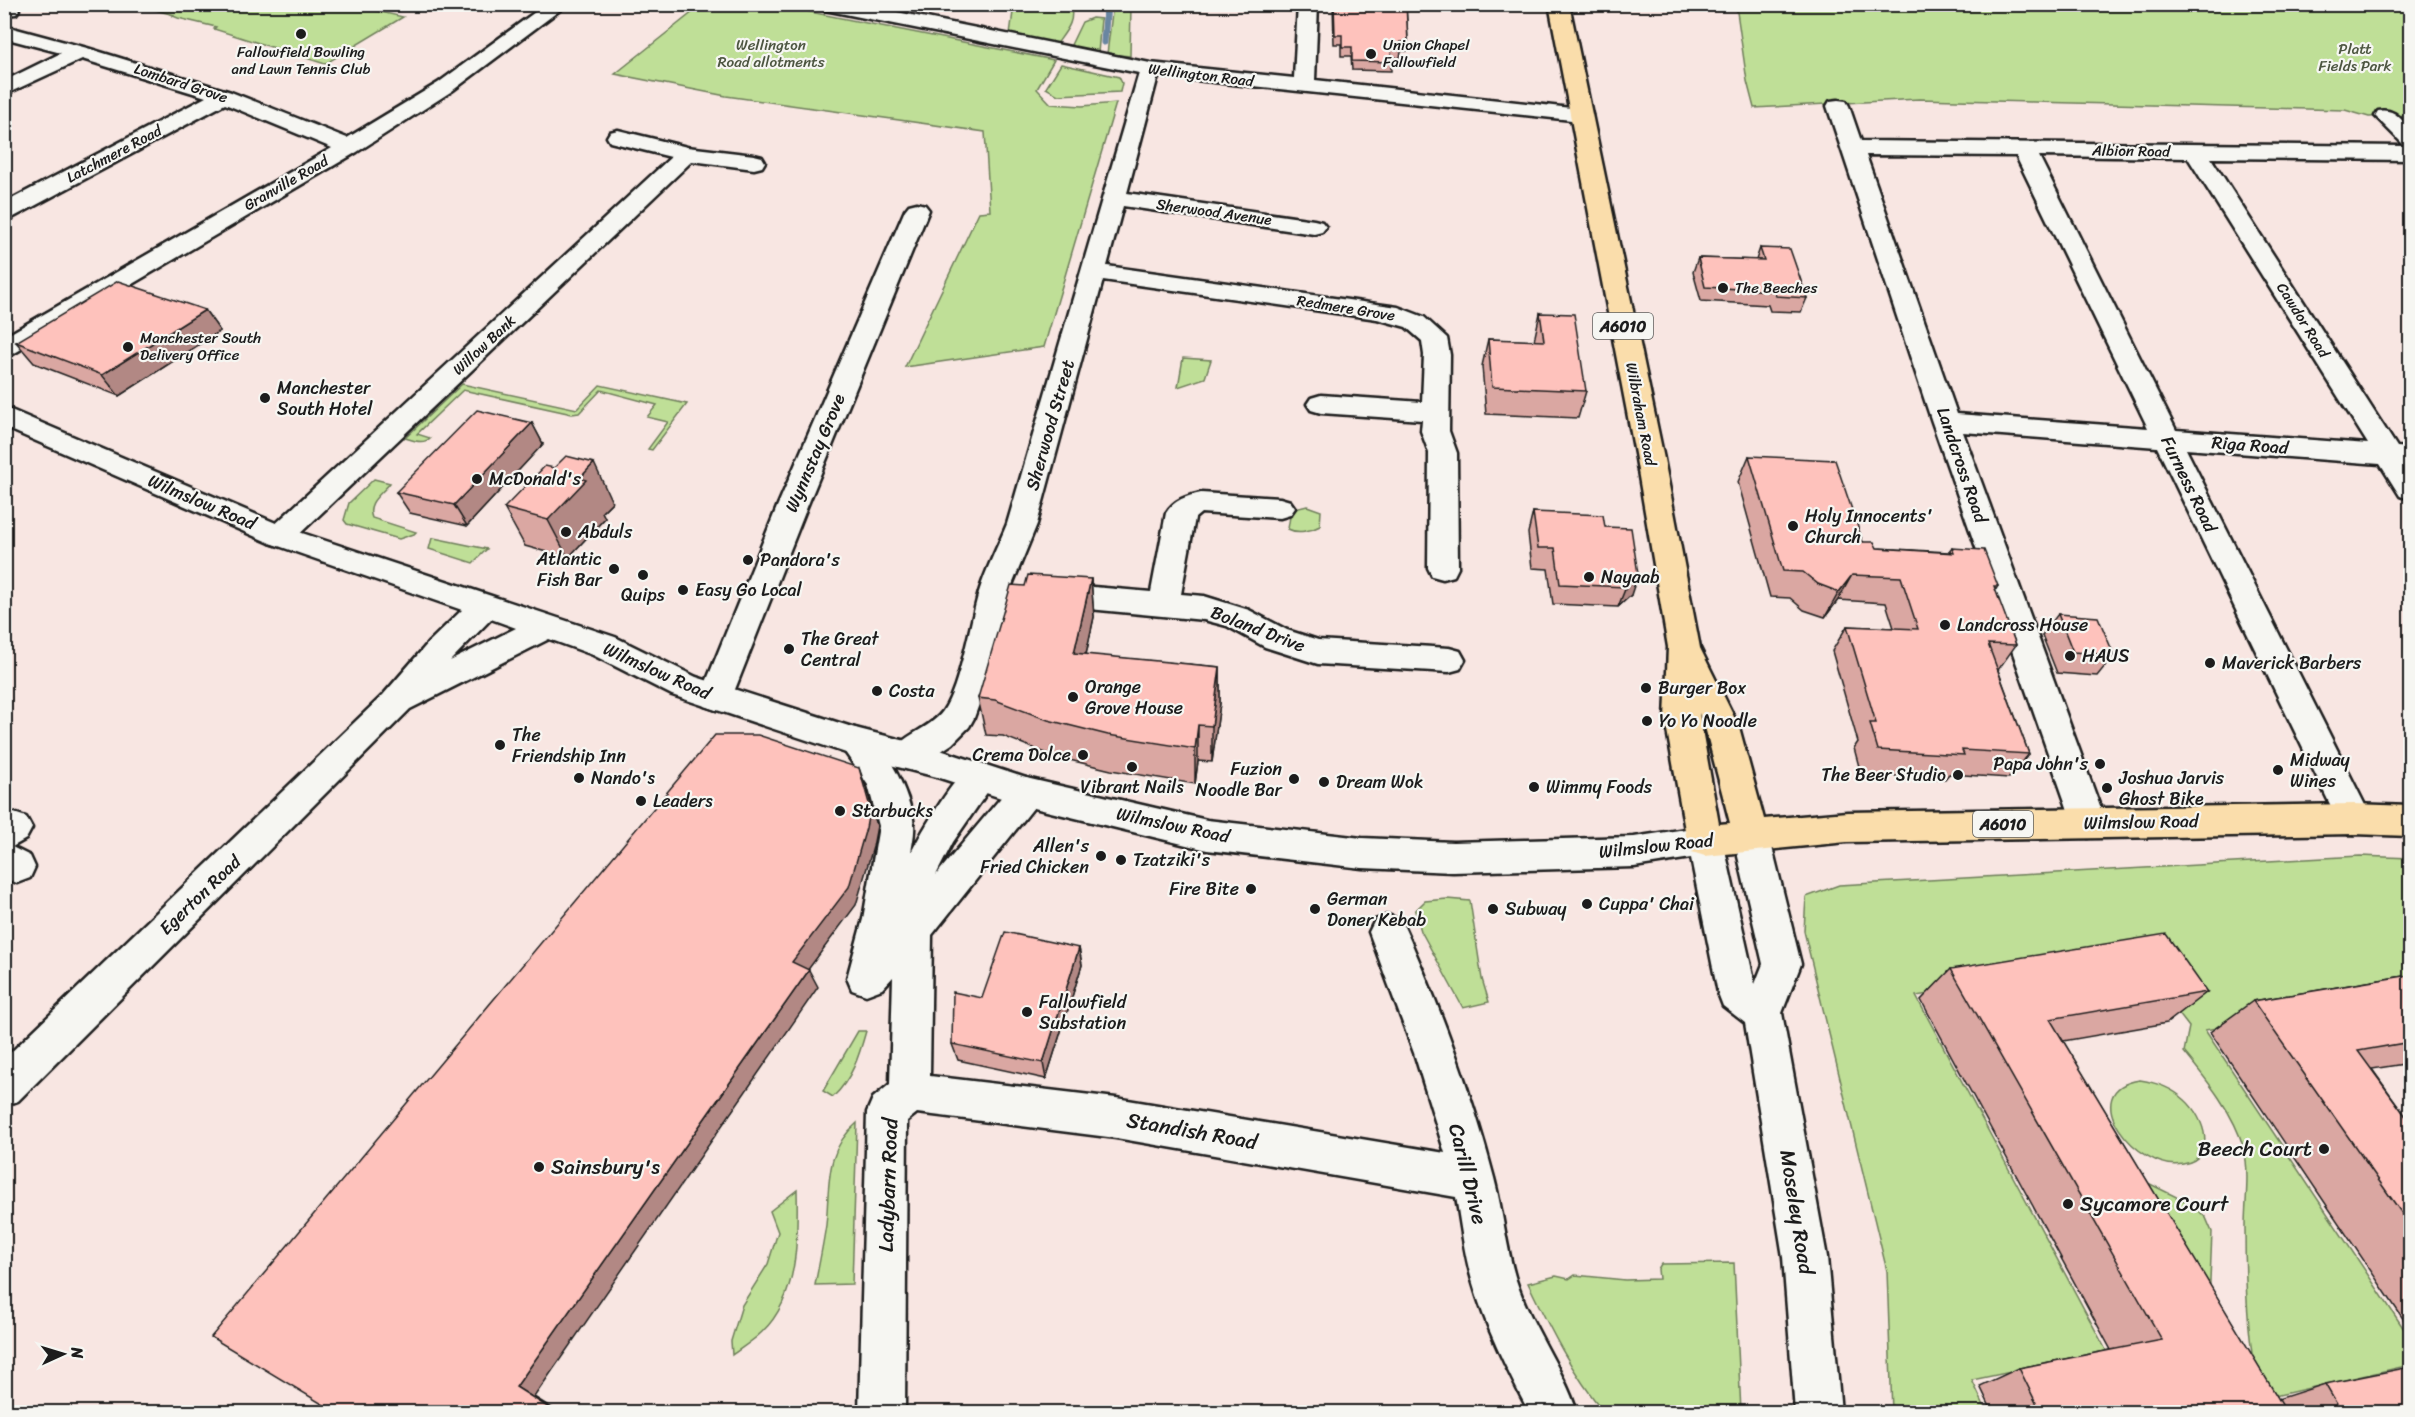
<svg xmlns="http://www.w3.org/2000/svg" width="2415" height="1417" viewBox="0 0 2415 1417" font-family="Sriracha,sans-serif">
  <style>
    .green { fill: #bfdf97; stroke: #6e7e5a; stroke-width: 1.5 }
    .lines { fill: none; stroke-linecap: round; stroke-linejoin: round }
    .stream { stroke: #6a86a1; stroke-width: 7 }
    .street-casing { stroke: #1c1c1c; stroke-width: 5 }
    .secondary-casing { stroke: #1c1c1c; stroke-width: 5 }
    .highway-casing { stroke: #1c1c1c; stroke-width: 5 }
    .street { fill: #f6f6f2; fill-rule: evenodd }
    .secondary { fill: #f6f6f2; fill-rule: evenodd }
    .highway { fill: #faddab; fill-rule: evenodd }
    .wall { fill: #daa7a2; stroke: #1c1c1c; stroke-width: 1.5 }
    .shaded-wall { fill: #b28884; stroke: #1c1c1c; stroke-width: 1.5 }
    .building { fill: #fec2bc; stroke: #1c1c1c; stroke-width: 1.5 }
    .poi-dot { fill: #1c1c1c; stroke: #f6f6f2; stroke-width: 2 }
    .labels { text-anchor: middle; stroke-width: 4.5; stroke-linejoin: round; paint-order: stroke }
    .far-park-label { font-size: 15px; fill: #4d5641; stroke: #f6f6f2 }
    .far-poi-label { font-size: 15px; fill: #1c1c1c; stroke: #f6f6f2; text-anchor: start }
    .far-street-label { font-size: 15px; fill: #1c1c1c; stroke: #f6f6f2 }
    .shield { fill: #f6f6f2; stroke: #5d5d5c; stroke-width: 1.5 }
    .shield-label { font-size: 16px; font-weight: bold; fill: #1c1c1c }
    .poi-label { font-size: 18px; fill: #1c1c1c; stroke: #f6f6f2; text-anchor: start }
    .street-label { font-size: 18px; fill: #1c1c1c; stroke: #f6f6f2 }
    .near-street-label { font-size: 21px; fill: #1c1c1c; stroke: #f6f6f2 }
    .near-poi-label { font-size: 21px; fill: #1c1c1c; stroke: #f6f6f2; text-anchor: start }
  </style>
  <rect width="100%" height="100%" fill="#f8e6e2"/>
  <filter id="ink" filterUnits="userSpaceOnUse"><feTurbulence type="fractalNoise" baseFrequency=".0167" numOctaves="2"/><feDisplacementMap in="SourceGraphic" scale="12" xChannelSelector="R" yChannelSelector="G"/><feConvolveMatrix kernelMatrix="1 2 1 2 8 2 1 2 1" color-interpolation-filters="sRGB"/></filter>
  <g filter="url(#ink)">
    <g class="green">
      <polygon points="346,4 403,17 325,64 214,29 216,27 178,18 173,16 174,15 137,5"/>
      <polygon points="703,4 775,5 1054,60 1037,89 1051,104 1082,106 1116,103 1044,347 905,367 979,212 990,211 985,132 726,96 615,74"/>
      <path d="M1014 5H1070C1076 21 1066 31 1056 45L1010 34Z"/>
      <polygon points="1113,5 1131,5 1130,56 1107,54"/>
      <polygon points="1736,5 2410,5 2410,115 2369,117 2345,110 1919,99 1754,108 1747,81"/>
      <polygon points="1092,18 1101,19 1098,53 1070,47 1082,22"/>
      <polygon points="1061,64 1119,77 1122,83 1120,92 1058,95 1046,88"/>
      <polygon points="1183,358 1211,360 1205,378 1178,387"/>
      <path d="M462 384 577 409 600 385 687 404 652 450 648 449 668 422 647 417 657 405 601 390 579 413 572 414 463 390 417 434 430 438C423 445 413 440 405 438Z"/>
      <path d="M374 479 390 483C381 495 366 502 372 518L416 532 414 534 399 539 347 524 344 520 349 503Z"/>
      <path d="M1307 506 1321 511 1320 526C1311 531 1297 534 1288 529L1291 510Z"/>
      <polygon points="432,538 434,538 487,549 473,563 429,549"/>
      <path d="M2360 856 2410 858V993L2205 1030 2410 1338V1365L2266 1398 2274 1412H2268C2247 1377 2245 1271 2245 1227 2245 1202 2250 1174 2244 1149 2234 1113 2207 1080 2184 1052L2189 1027 2179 1014 2168 1015 2130 961 1916 996 2107 1352 1972 1380 1987 1412H1892L1887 1271 1804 931 1806 897 1839 885Z"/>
      <polygon points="1447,899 1470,901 1482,979 1489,1002 1463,1008 1421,931 1415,911 1425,901"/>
      <path d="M858 1031H866C859 1056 852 1079 833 1097L823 1091Z"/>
      <path d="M2140 1080C2158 1083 2172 1088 2185 1100 2205 1118 2218 1158 2183 1164 2138 1173 2072 1090 2140 1080Z"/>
      <path d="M857 1123 852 1284 815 1285C819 1265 823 1245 826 1225 830 1186 824 1151 857 1123Z"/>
      <polygon points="2144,1181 2193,1205 2206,1218 2212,1232 2209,1305"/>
      <path d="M797 1190C798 1236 799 1297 762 1332 753 1341 741 1348 732 1355L731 1341 742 1305 768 1264 778 1232 770 1211Z"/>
      <path d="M1734 1263 1741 1412H1604C1572 1373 1550 1329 1528 1283L1556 1276 1569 1279 1575 1275 1625 1280 1659 1279 1658 1269 1661 1264Z"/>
    </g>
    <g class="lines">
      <polyline class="stream" points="1104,42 1107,4"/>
      <defs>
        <g id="street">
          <polygon points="4,4 14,4 19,10 16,14 4,15"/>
          <polygon points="546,4 568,4 452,91 357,152 13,354 4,356 4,337 332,148 225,104 12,218 4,220 4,203 206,97 82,59 4,95 4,81 61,53 4,38 4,28 9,27 87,48 231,92 347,138 438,83"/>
          <path d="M816 4H857L1150 63 1294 78 1298 4H1318L1315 80 1589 110 1592 115 1589 120 1581 121 1158 76 1127 193 1314 220 1322 222 1326 227 1322 232 1314 234 1123 206 1107 266 1398 307 1424 317 1447 338 1450 355 1449 431 1457 453 1458 568 1454 576 1443 579 1432 576 1428 568 1429 453 1421 431 1422 420 1321 413 1311 410 1307 404 1311 398 1321 395 1422 402 1424 355 1422 341 1406 327 1377 319 1103 280 1037 524 1010 590 988 679 974 718 969 727 952 744 920 765 908 769 896 765 891 755C902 734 929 730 943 711 960 687 970 623 979 592 986 569 998 546 1007 524L1139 73 825 10 818 8Z"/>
          <path d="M1838 100 1846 101 1849 106 1861 141 2405 146 2375 116 2378 111C2394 108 2400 118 2410 129V160L2211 158 2397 447 2410 448V499L2400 496 2380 464 2186 449 2372 819 2366 829 2354 834 2342 829 2157 447 1963 432 2106 823 2100 833 2088 838 2076 833 1932 422 1841 148 1827 106 1830 101ZM1866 155 2016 156 2148 428 1957 414ZM2039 156 2188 158 2368 444 2176 430Z"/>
          <polygon points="618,130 687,147 754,155 762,157 765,162 762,167 754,169 692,161 290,543 280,546 270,543 265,536 270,529 671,157 610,142 607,137 610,132"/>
          <polygon points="917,203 925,205 929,210 807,507 732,697 728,706 716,710 704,706 700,697 777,507 905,210 909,205"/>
          <path d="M1201 493 1280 498 1290 501 1295 508 1290 515 1280 518 1201 513 1195 518 1181 594 1204 596 1249 610 1287 630 1318 640 1449 648 1460 651 1465 660 1460 669 1449 672 1318 664 1265 647 1227 626 1204 620 1047 605 1036 602 1032 594 1036 586 1047 583 1151 592 1166 513C1174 500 1186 496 1201 493Z"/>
          <path d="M855 728C886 739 910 794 914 825 915 833 912 844 911 853 920 835 954 776 970 767 978 763 984 765 992 768L997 778 953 842 936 875 1014 782 1026 778 1038 782 1043 792 1038 802 932 935 930 1076 1116 1098 1445 1153 1414 1053 1369 932 1375 920 1388 915 1401 920C1438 1000 1472 1093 1494 1178 1503 1212 1506 1247 1516 1280 1531 1327 1563 1368 1577 1412H1529C1507 1370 1485 1326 1472 1280 1464 1253 1461 1225 1456 1197L1116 1138 917 1113 907 1121 905 1412H859L867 1112 873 1098 890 1084 893 977 882 989 866 995 852 990 847 978 863 919 879 826 868 785 838 742 843 732Z"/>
          <polygon points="14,813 26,817 32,828 26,839 12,847 30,856 35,867 30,878 17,883 4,878 4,816"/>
        </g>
        <path id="secondary" d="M4 407 290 529 615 637 696 677 855 728 937 749 1026 778 1207 820 1362 838 1453 842 1634 837 1705 826 1718 830 1723 841 1755 984 1763 964 1733 835 1738 824 1751 820 1764 824 1769 835 1801 964 1782 1013 1827 1257 1841 1412H1795L1783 1257 1745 1023 1723 1006 1718 993 1691 858 1634 867 1453 872 1362 868 1207 850 1026 806 937 777 855 756 672 695 593 655 549 639 410 709 18 1101 4 1106V1059L383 695 429 642 462 610 270 543 4 427ZM491 619 516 628 450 661 451 660Z"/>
        <path id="highway" d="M1549 4H1569L1664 459 1700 648 1739 727 1764 819 1847 812 2354 804 2410 806V836L2354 834 1847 842 1705 856 1692 852 1687 841 1665 719 1668 647 1636 459ZM1699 713 1705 727 1730 823 1719 824Z"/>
      </defs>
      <use href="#street" class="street-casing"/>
      <use href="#secondary" class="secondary-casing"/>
      <use href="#highway" class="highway-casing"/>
      <use href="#street" class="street"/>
      <use href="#secondary" class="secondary"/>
      <use href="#highway" class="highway"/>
    </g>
    <g class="wall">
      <polygon points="1333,4 1406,4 1408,42 1407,51 1401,51 1400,58 1391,57 1391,71 1352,70 1351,56 1341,56 1341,44 1334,44"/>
      <polygon points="1760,248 1807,298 1801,312 1770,311 1768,305 1701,301 1693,272 1698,258 1756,260"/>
      <polygon points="205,310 220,331 119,396 34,363 16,342"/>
      <polygon points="1540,313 1586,391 1578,418 1486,414 1482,366 1488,339 1534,341"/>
      <polygon points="532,423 543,444 467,526 410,513 396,492"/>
      <polygon points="1749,456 1863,542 1877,548 1949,552 1952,548 1998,586 1995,591 2016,645 1998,670 2029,754 2009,778 1949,774 1945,779 1861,774 1854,748 1858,742 1832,651 1847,626 1894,628 1886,603 1838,600 1825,617 1804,610 1790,598 1770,597 1738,482"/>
      <polygon points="612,502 602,512 605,518 568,558 525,546 504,508"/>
      <polygon points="1533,512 1605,527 1631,595 1618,607 1553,604 1548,569 1532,568 1528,533"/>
      <polygon points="1091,579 1094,617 1086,655 1220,667 1220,703 1212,762 1198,761 1195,784 1111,770 1053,756 1003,736 986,735 978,698 1025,586"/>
      <polygon points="2058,614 2114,655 2097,676 2057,673 2042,635"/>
      <polygon points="1079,948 1082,965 1046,1079 958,1060 952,1044 982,998"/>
      <polygon points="1951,969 2207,992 2167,1023 2063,1041 2278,1399 2325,1384 2410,1413 2277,1413 2276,1410 2270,1413 1993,1413 1980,1386 2019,1368 2111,1350 1921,1000"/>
      <polygon points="2410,975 2410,1063 2372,1069 2410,1122 2410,1329 2210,1032 2253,1001"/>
    </g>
    <g class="shaded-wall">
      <polygon points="205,310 220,331 119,396 102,375"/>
      <polygon points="532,423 543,444 467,526 454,505"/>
      <polygon points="594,463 612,502 602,512 605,518 568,558 548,520 580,478"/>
      <polygon points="1638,574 1631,595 1618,607 1626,587"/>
      <polygon points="1852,575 1838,600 1825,617 1839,592"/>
      <polygon points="1091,579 1094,617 1078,690 1074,653"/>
      <polygon points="1220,667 1220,703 1212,762 1212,726"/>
      <polygon points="1198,725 1198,761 1195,784 1195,749"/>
      <polygon points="859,768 866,787 877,826 873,847 856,905 801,979 792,962"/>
      <polygon points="1079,948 1082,965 1046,1079 1043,1063"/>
      <polygon points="809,970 818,987 534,1397 560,1413 557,1413 516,1387"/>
    </g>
    <g class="building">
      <polygon points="1334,4 1406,4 1408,42 1401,42 1401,48 1391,48 1392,62 1352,61 1352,47 1342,47 1342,35 1335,35"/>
      <polygon points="1760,248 1790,249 1807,298 1776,296 1774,291 1705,287 1698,258 1764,260"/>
      <polygon points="118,281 205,310 102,375 16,342"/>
      <polygon points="1540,313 1574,314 1586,391 1492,387 1488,339 1544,341"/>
      <polygon points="477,410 532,423 454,505 396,492"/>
      <polygon points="566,456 594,463 580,478 586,480 548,520 504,508 545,466 554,468"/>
      <polygon points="1749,456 1835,460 1863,542 1874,542 1877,548 1954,553 1952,548 1984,550 1998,586 1994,586 2016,645 1988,644 2029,754 1962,750 1964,755 1878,750 1870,723 1876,723 1847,626 1918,629 1901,577 1852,575 1839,592 1818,584 1803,572 1783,571"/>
      <polygon points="1533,512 1603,515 1605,527 1631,528 1638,574 1626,587 1560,584 1555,548 1538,548"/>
      <polygon points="1028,575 1091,579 1074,653 1220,667 1212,726 1198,725 1195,749 1108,735 1048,720 995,700 978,698 1011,585 1025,586"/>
      <polygon points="2058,614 2098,617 2114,655 2073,652"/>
      <polygon points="715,735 758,735 859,768 870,807 866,828 849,887 792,962 809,970 516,1387 557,1413 337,1413 211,1337"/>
      <polygon points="1005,932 1079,948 1043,1063 952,1044 953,992 982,998"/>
      <polygon points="2166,934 2207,992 2050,1019 2284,1408 2263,1413 2041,1413 2019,1368 2162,1340 1951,969"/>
      <polygon points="2410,975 2410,1042 2358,1051 2410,1122 2410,1225 2253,1001"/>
      <polygon points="2410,1367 2410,1413 2342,1413 2325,1384"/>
    </g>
  </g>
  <g class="poi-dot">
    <circle cx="301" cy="34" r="6"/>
    <circle cx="1371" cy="54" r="6"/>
    <circle cx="1723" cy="288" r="6"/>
    <circle cx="128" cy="347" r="6"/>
    <circle cx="265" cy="398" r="6"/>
    <circle cx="477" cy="479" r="6"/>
    <circle cx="1793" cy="526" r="6"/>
    <circle cx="566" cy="532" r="6"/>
    <circle cx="748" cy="560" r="6"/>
    <circle cx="614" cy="569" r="6"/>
    <circle cx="643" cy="575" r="6"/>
    <circle cx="1589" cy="577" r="6"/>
    <circle cx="683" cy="590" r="6"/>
    <circle cx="1945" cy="625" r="6"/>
    <circle cx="789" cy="649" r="6"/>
    <circle cx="2070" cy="656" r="6"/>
    <circle cx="2210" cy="663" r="6"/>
    <circle cx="1646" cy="688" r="6"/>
    <circle cx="877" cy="691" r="6"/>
    <circle cx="1073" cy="697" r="6"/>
    <circle cx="1647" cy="721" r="6"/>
    <circle cx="500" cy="745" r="6"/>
    <circle cx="1083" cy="755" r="6"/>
    <circle cx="2100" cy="764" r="6"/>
    <circle cx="1132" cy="767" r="6"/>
    <circle cx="2278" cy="770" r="6"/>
    <circle cx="1958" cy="775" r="6"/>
    <circle cx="579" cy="778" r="6"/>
    <circle cx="1294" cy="779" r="6"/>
    <circle cx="1324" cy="782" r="6"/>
    <circle cx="1534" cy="787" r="6"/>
    <circle cx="2107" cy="788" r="6"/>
    <circle cx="641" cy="801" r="6"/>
    <circle cx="840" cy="811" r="6"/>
    <circle cx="1101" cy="856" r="6"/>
    <circle cx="1121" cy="860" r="6"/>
    <circle cx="1251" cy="889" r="6"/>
    <circle cx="1587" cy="904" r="6"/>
    <circle cx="1315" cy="909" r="6"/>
    <circle cx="1493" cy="909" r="6"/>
    <circle cx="1027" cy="1012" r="6"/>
    <circle cx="2324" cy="1149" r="6"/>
    <circle cx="539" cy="1167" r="6"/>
    <circle cx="2068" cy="1204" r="6"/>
  </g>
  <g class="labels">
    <g class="far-park-label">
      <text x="771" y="50">Wellington<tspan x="771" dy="17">Road allotments</tspan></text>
      <text x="2355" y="54">Platt<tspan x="2355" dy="17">Fields Park</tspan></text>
    </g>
    <g class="far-poi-label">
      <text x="1383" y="50">Union Chapel<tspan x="1383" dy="17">Fallowfield</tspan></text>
      <text x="301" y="57" text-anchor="middle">Fallowfield Bowling<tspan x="301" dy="17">and Lawn Tennis Club</tspan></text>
      <text x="1735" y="293">The Beeches</text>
      <text x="140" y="343">Manchester South<tspan x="140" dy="17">Delivery Office</tspan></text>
    </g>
    <g class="far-street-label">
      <text transform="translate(1201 75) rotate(7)" y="5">Wellington Road</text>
      <text transform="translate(181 83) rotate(18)" y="5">Lombard Grove</text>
      <text transform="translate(2131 151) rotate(1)" y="5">Albion Road</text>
      <text transform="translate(114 154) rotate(-28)" y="5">Latchmere Road</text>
      <text transform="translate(286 183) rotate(-30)" y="5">Granville Road</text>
      <text transform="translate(1214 212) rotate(8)" y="5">Sherwood Avenue</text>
      <text transform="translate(1346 308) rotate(9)" y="5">Redmere Grove</text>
      <text transform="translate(2303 320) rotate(58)" y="5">Cawdor Road</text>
      <text transform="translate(484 345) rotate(-43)" y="5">Willow Bank</text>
      <text transform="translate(1641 414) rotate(79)" y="5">Wilbraham Road</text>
    </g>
    <g class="shield">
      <rect x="1593" y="313" width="60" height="26" rx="4.5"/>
      <rect x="1973" y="811" width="60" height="26" rx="4.5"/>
    </g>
    <g class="shield-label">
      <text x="1623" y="332">A6010</text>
      <text x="2003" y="830">A6010</text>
    </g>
    <g class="poi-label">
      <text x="277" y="394">Manchester<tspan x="277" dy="21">South Hotel</tspan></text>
      <text x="489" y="485">McDonald's</text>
      <text x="1805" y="522">Holy Innocents'<tspan x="1805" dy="21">Church</tspan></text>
      <text x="578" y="538">Abduls</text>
      <text x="602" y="565" text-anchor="end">Atlantic<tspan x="602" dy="21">Fish Bar</tspan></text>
      <text x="760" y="566">Pandora's</text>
      <text x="1601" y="583">Nayaab</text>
      <text x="695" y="596">Easy Go Local</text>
      <text x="643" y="601" text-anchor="middle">Quips</text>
      <text x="1957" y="631">Landcross House</text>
      <text x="801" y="645">The Great<tspan x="801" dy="21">Central</tspan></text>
      <text x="2082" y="662">HAUS</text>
      <text x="2222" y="669">Maverick Barbers</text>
      <text x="1085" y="693">Orange<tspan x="1085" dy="21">Grove House</tspan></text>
      <text x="1658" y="694">Burger Box</text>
      <text x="889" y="697">Costa</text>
      <text x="1659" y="727">Yo Yo Noodle</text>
      <text x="512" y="741">The<tspan x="512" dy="21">Friendship Inn</tspan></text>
      <text x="1071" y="761" text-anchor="end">Crema Dolce</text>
      <text x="2290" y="766">Midway<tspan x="2290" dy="21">Wines</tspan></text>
      <text x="2088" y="770" text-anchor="end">Papa John's</text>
      <text x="1282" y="775" text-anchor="end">Fuzion<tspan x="1282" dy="21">Noodle Bar</tspan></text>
      <text x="1946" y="781" text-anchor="end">The Beer Studio</text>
      <text x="591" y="784">Nando's</text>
      <text x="2119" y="784">Joshua Jarvis<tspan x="2119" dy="21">Ghost Bike</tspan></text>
      <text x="1336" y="788">Dream Wok</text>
      <text x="1132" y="793" text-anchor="middle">Vibrant Nails</text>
      <text x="1546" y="793">Wimmy Foods</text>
      <text x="653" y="807">Leaders</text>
      <text x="852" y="817">Starbucks</text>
      <text x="1089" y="852" text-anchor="end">Allen's<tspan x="1089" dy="21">Fried Chicken</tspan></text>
      <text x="1133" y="866">Tzatziki's</text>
      <text x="1239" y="895" text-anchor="end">Fire Bite</text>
      <text x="1327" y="905">German<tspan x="1327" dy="21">Doner Kebab</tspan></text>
      <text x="1599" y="910">Cuppa' Chai</text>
      <text x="1505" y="915">Subway</text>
      <text x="1039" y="1008">Fallowfield<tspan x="1039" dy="21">Substation</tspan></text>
    </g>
    <g class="street-label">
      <text transform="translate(1050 425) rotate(-74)" y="6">Sherwood Street</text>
      <text transform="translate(2250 445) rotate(4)" y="6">Riga Road</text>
      <text transform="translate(815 453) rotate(-67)" y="6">Wynnstay Grove</text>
      <text transform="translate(1962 465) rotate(71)" y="6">Landcross Road</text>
      <text transform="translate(2189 484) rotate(64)" y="6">Furness Road</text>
      <text transform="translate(202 502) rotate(23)" y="6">Wilmslow Road</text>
      <text transform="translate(1258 629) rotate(21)" y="6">Boland Drive</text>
      <text transform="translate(657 671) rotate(24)" y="6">Wilmslow Road</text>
      <text transform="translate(2141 822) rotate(-1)" y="6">Wilmslow Road</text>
      <text transform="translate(1173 825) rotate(12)" y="6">Wilmslow Road</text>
      <text transform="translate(1656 846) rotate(-6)" y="6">Wilmslow Road</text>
      <text transform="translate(200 895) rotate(-44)" y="6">Egerton Road</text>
    </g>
    <g class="near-street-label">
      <text transform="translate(1192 1131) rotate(10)" y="7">Standish Road</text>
      <text transform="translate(1468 1174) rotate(76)" y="7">Carill Drive</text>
      <text transform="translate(888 1185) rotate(-88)" y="7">Ladybarn Road</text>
      <text transform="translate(1797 1212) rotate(81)" y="7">Moseley Road</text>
    </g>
    <g class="near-poi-label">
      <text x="2312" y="1156" text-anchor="end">Beech Court</text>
      <text x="551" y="1174">Sainsbury's</text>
      <text x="2080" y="1211">Sycamore Court</text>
    </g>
  </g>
  <rect width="2415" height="1417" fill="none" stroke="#f6f6f2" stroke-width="24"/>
  <rect x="12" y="12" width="2391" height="1393" fill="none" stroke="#1c1c1c" stroke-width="2" filter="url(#ink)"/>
  <g transform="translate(63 1354) rotate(86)" stroke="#f6f6f2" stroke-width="4.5" paint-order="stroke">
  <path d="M0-4.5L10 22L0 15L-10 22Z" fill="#1c1c1c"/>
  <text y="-9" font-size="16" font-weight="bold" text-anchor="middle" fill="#1c1c1c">N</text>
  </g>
</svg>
